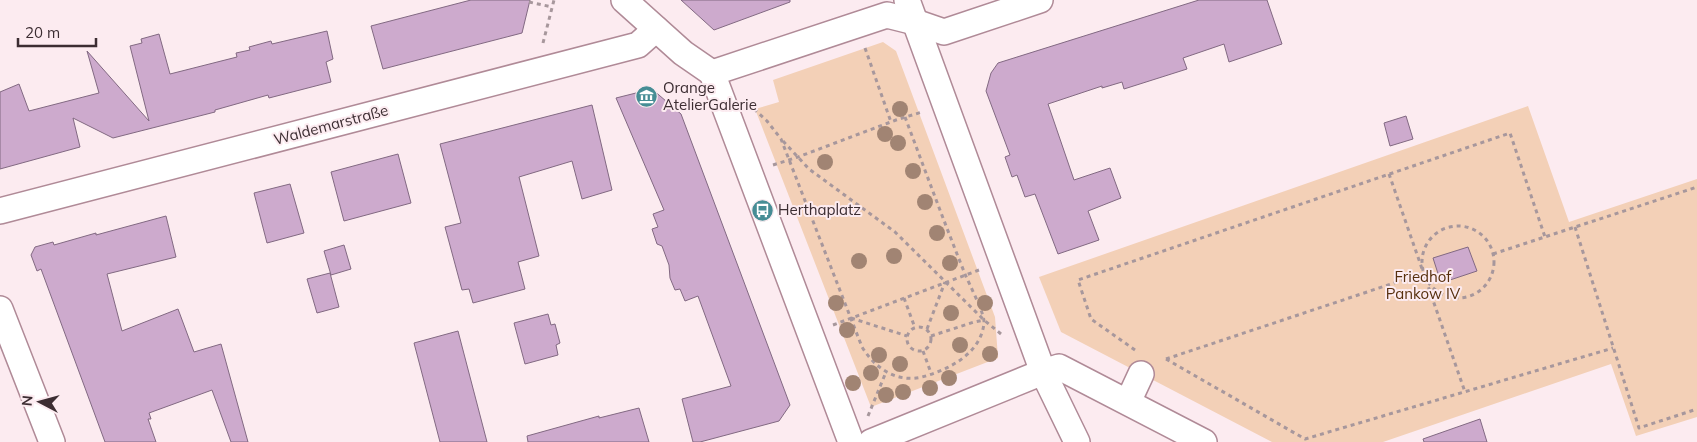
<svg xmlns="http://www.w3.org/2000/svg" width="1697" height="442" viewBox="0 0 1697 442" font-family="Mulish,sans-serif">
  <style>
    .green { fill: #f3d0b7 }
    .building { fill: #cdaacd; stroke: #826982 }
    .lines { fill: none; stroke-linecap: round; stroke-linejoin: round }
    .minor-casing { stroke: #b08a97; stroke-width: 28 }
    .path { stroke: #a7979c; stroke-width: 3; stroke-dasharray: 4 4; stroke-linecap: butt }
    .minor { stroke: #fff; stroke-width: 25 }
    .tree { fill: #a18473 }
    .labels { text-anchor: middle; stroke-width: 4; stroke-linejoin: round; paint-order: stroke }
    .poi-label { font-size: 15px; fill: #3c2d32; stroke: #fcebf0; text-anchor: start }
    .street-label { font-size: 15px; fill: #3c2d32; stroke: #fcebf0 }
    .park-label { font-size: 15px; fill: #572f0d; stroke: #fcebf0 }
  </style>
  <rect width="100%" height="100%" fill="#fcebf0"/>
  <g class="green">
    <polygon points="883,42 896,51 995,317 998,358 871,407 755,109 779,102 773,80"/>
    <polygon points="1528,106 1569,222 1697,179 1697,417 1636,436 1611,364 1383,442 1272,442 1061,332 1039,277"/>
  </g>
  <g class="building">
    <polygon points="471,0 530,0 522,33 383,69 371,26"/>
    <polygon points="681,0 790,0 790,2 714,30"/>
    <polygon points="1199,0 1267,0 1282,44 1229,62 1224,44 1183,58 1187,69 1124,89 1122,82 1102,88 1102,86 1048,104 1074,180 1110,168 1121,198 1088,211 1099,240 1058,254 1035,194 1025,197 1017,175 1012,177 1005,157 1010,155 986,91 991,73 998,63"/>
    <polygon points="327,31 333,59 326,62 331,82 269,98 268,95 215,110 215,112 113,138 73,118 80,147 0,169 0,92 19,84 29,111 99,93 87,51 149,121 130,46 142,43 141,39 159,34 170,74 237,57 236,53 250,50 249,47 271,41 272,44"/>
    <polygon points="652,89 681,114 790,405 779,421 700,442 693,442 682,399 731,386 698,296 685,301 680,289 675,290 670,278 669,265 662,246 657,244 652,229 658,227 653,214 664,210 616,98"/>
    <polygon points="592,105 612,190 582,199 572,161 519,177 539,256 518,262 525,289 473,303 469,289 462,290 445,227 461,223 440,144"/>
    <polygon points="1406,116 1413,139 1390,146 1384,123"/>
    <polygon points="398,154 411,203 344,221 331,172"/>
    <polygon points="290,184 304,233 267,243 254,193"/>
    <polygon points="166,216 176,257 107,274 122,331 178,309 194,352 221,344 248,442 231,442 212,390 149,413 151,419 148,419 156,442 105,442 41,269 37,271 31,255 35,247 53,242 54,245 96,233 96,235"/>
    <polygon points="344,245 351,269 331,275 324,251"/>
    <polygon points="1468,247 1477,271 1441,283 1433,258"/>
    <polygon points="330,273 339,307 317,313 307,279"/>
    <polygon points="548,314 551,325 555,324 560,343 556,345 558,355 525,364 514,323"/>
    <polygon points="458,331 487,442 440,442 414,343"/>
    <polygon points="639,408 649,442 528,442 527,436 599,416 599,418"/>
    <polygon points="1480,419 1487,442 1424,442 1423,439"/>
  </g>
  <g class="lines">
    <defs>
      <g id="minor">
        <polyline points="624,0 683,53 712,73"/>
        <polyline points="907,0 1043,372 1077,442"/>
        <polyline points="712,73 851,442"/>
        <polyline points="712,73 887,15 915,22 944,32 1040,0"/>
        <polyline points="0,211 638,45 656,29"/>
        <polyline points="0,309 52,442"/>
        <polyline points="1128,402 1141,374"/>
        <polyline points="871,442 1043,372 1059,367 1204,442"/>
      </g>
    </defs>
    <use href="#minor" class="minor-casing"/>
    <g class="path">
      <polyline points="529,2 552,7"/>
      <polyline points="543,43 554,0"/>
      <polyline points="865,48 891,122"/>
      <path d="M754 109 767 121 781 139 862 347C875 368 896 383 922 377 948 370 981 354 984 323 985 314 969 284 965 274 944 222 925 170 905 117"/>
      <polyline points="783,141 809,169 895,232 984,320 1001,334"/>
      <polyline points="773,165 798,157 896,120 922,112"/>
      <polyline points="1389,174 1465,392"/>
      <circle cx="1458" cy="262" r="36"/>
      <polyline points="1575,227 1639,428 1697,409"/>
      <polyline points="1493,254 1697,187"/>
      <polyline points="904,298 915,328"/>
      <polyline points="851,318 907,336"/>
      <polyline points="833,325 979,270"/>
      <circle cx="919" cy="339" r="12"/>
      <polyline points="927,329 945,282"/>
      <polyline points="931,336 974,322 984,320"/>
      <polyline points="1135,350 1091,319 1078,280 1510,133 1545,237"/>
      <polyline points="923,351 931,373"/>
      <polyline points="1166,359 1305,439 1613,348"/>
      <polyline points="1166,359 1424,273"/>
      <polyline points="868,416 886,372"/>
    </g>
    <use href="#minor" class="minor"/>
  </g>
  <g class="tree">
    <circle cx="900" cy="109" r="8"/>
    <circle cx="885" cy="134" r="8"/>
    <circle cx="898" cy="143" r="8"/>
    <circle cx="825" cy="162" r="8"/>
    <circle cx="913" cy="171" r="8"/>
    <circle cx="925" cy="202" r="8"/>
    <circle cx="937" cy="233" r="8"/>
    <circle cx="894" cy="256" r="8"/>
    <circle cx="859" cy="261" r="8"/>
    <circle cx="950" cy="263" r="8"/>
    <circle cx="836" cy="303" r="8"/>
    <circle cx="985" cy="303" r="8"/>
    <circle cx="951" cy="313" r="8"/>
    <circle cx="847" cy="330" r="8"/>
    <circle cx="960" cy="345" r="8"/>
    <circle cx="990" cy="354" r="8"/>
    <circle cx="879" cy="355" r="8"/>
    <circle cx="900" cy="364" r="8"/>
    <circle cx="871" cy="373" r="8"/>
    <circle cx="949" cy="378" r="8"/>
    <circle cx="853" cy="383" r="8"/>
    <circle cx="930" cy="388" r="8"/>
    <circle cx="903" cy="392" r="8"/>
    <circle cx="886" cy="395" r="8"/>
  </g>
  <defs>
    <symbol id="museum-disc" viewBox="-11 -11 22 22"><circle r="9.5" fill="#468d95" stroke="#fcebf0"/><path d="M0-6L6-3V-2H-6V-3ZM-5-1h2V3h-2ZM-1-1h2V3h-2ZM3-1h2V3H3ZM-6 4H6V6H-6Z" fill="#fff"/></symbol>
    <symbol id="bus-disc" viewBox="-11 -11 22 22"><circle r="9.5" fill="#468d95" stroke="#fcebf0"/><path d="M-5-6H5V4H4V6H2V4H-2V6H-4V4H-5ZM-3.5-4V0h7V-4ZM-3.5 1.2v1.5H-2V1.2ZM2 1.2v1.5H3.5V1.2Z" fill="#fff"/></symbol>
  </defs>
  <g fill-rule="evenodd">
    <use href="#museum-disc" x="634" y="84" width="25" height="25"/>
    <use href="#bus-disc" x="750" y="198" width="25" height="25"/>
  </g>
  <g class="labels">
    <g class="poi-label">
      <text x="663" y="93">Orange<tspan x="663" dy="17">AtelierGalerie</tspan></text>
      <text x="778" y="215">Herthaplatz</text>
    </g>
    <g class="street-label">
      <text transform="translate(331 125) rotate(-15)" y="5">Waldemarstraße</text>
    </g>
    <g class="park-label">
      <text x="1423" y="282">Friedhof<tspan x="1423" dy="17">Pankow IV</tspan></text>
    </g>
  </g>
  <g transform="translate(40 402) rotate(276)" stroke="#fcebf0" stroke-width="4" paint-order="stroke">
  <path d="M0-4L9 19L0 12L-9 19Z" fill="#3c2d32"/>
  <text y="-8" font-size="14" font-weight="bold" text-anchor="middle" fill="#3c2d32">N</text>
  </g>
  <path d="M18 38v8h78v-8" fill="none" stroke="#3c2d32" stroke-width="2.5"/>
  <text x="25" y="38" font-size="15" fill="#3c2d32" stroke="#fcebf0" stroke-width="4" paint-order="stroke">20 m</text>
</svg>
